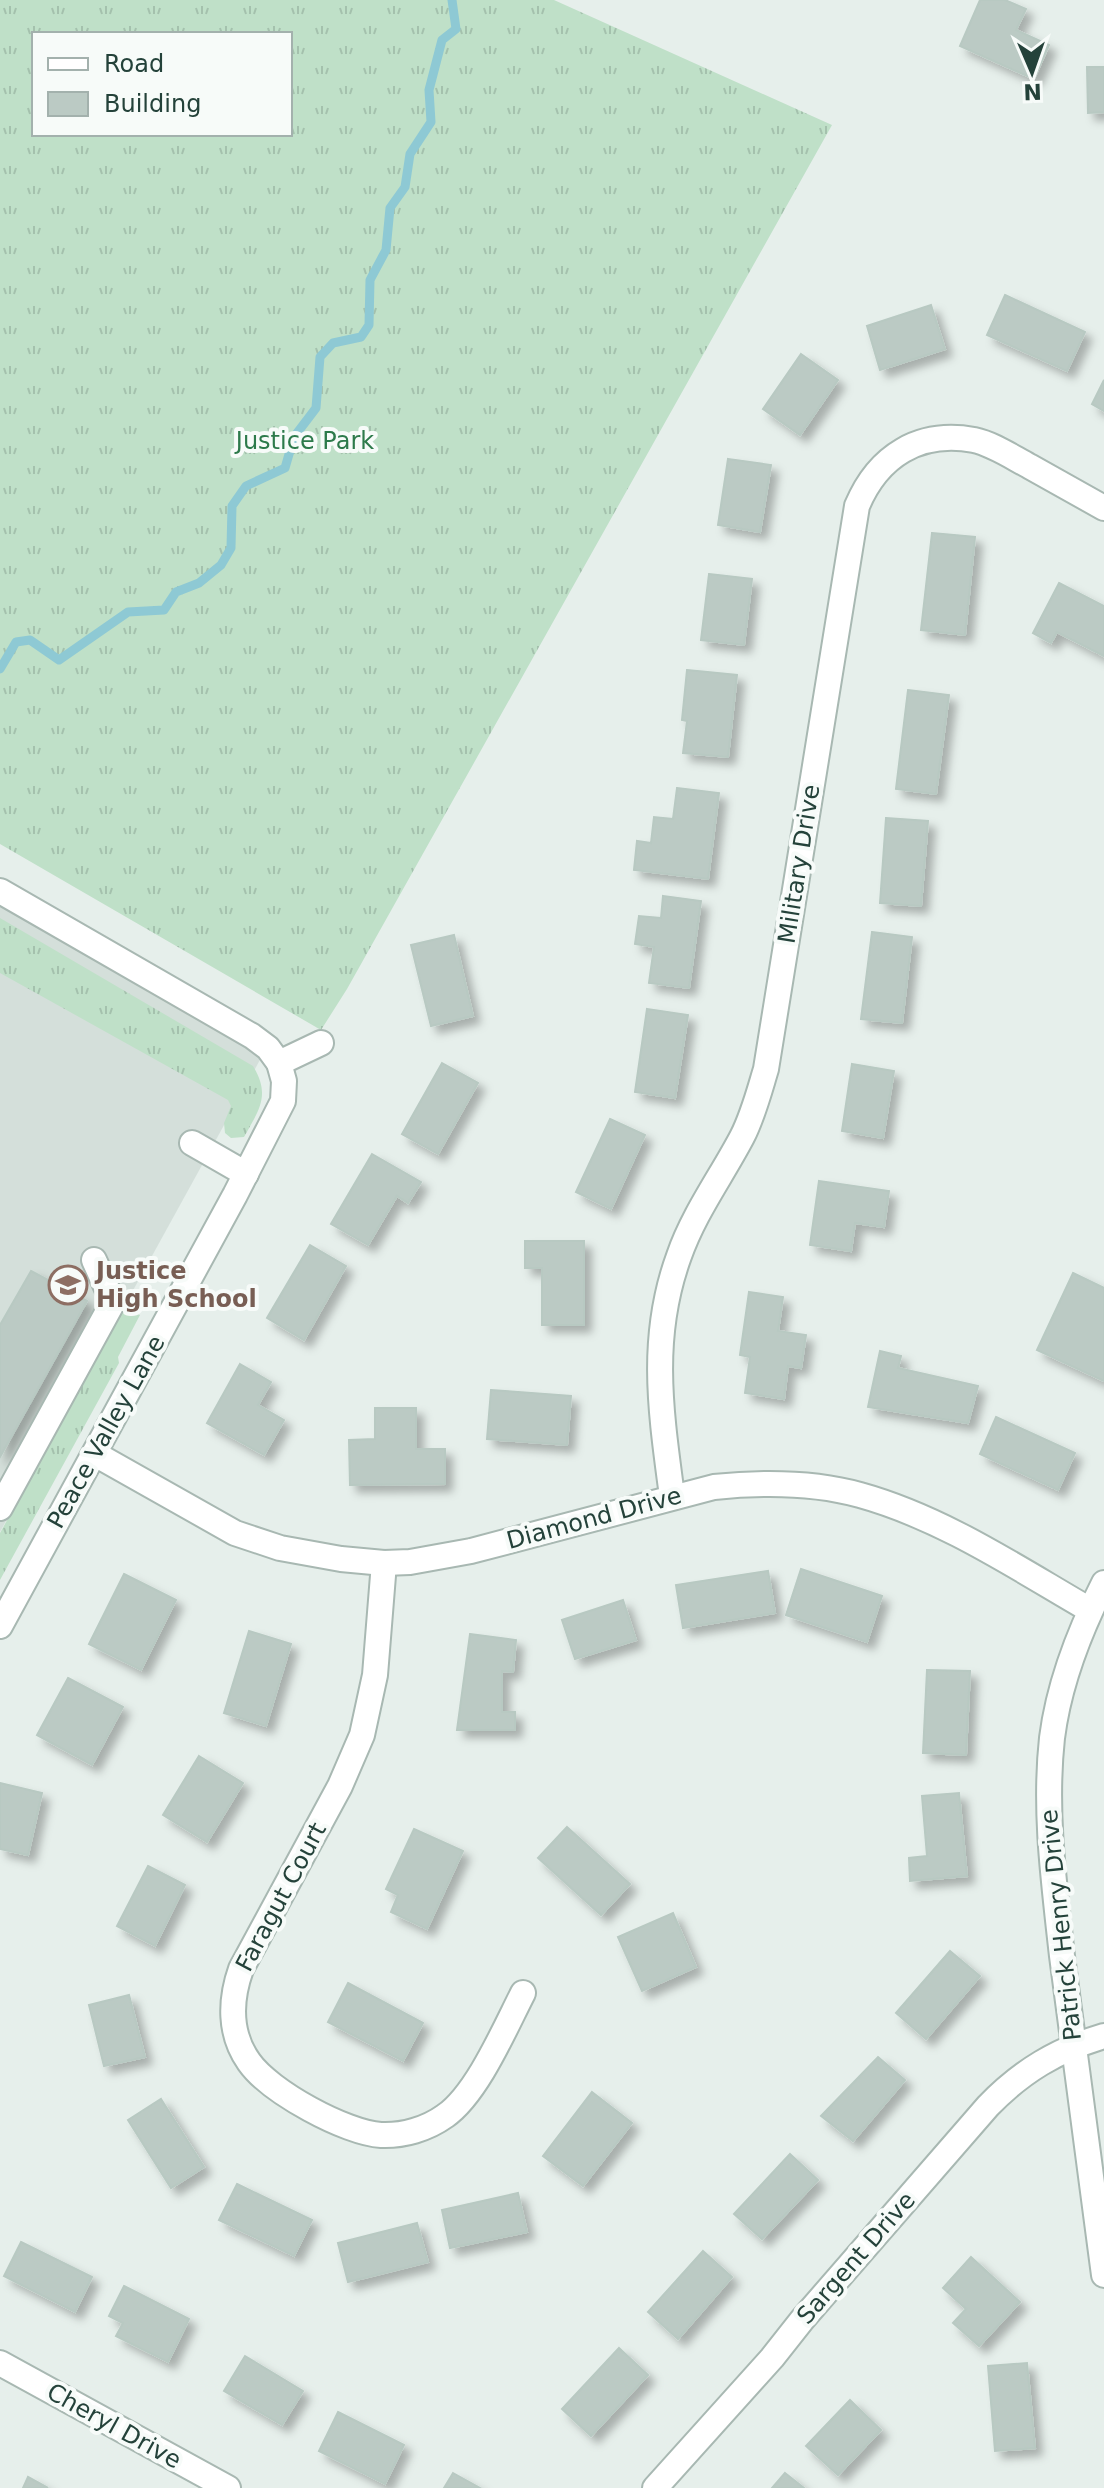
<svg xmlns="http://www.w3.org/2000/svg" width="1104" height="2488" viewBox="0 0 1104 2488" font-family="'DejaVu Sans',sans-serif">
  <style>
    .built { fill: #d4dfda }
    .grass { fill: url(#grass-tufts); fill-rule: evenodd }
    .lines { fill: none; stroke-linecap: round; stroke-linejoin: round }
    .stream { stroke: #8ec9d4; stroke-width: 9 }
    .building { fill: #bbcac4; stroke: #b8c9c2; stroke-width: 2; filter: url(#shadow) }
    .minor-casing { stroke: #a8b8b2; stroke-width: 28 }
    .minor { stroke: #fff; stroke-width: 24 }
    .labels { text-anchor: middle; stroke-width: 8; stroke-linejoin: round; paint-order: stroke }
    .park-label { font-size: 24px; fill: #2d7a4b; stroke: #f7fbf9 }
    .street-label { font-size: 24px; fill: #24423a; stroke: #f7fbf9 }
    .education-label { font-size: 24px; font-weight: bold; fill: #785e54; stroke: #f7fbf9; text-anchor: start }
  </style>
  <defs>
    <pattern id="grass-tufts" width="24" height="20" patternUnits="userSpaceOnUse" patternTransform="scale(2)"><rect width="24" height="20" fill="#bfe0c8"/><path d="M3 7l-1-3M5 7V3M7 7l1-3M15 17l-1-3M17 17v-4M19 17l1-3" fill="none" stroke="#a4c1ad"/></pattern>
    <filter id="shadow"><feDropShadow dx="7" dy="7" stdDeviation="4" flood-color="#0004"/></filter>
  </defs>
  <rect width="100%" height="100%" fill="#e6efeb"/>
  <polygon class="built" points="0,881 272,1038 0,1532"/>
  <g class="grass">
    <path d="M0 0H554L832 125 347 989 321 1030 0 844ZM290 34V134H34V34Z"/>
    <path d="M0 918 253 1066C271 1095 259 1110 244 1137L231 1138 225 1133 224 1123 231 1106 228 1100 0 973Z"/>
    <polygon points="125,1307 140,1315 118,1357 119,1363 0,1580 0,1533"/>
  </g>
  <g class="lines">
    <polyline class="stream" points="0,669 16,642 30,640 59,660 128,612 164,610 176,592 199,583 221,565 231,548 232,506 246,486 285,468 294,437 316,408 320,357 333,343 361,337 369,325 370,280 386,250 390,208 405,187 410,154 431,122 429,90 442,40 456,29 452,0"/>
  </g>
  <g class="building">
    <polygon points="980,0 1005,0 1026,9 1016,30 1049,45 1034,79 960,46"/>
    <polygon points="1087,67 1104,67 1104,112 1088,113"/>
    <polygon points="1005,295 1085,332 1067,371 987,335"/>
    <polygon points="931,305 945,349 880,370 867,326"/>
    <polygon points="801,354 838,380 800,435 763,409"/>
    <polygon points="1104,380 1104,411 1092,404"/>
    <polygon points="728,459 771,465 760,532 718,525"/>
    <polygon points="932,533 975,537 965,635 921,630"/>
    <polygon points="709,574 752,579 744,645 701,640"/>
    <polygon points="1059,583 1104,606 1104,656 1057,632 1051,643 1033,633"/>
    <polygon points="687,670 737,675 728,757 683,753 687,721 682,720"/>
    <polygon points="908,690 949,695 936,794 896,789"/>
    <polygon points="677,788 719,793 708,879 634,870 637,841 651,843 654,817 673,819"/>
    <polygon points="886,818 928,821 921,906 880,903"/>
    <polygon points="663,896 701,901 689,988 649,983 654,947 635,944 639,916 661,918"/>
    <polygon points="872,932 912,937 902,1023 861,1019"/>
    <polygon points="454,935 473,1016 431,1026 411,945"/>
    <polygon points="647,1009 688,1015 675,1098 635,1092"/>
    <polygon points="442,1063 478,1083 438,1154 402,1134"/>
    <polygon points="852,1064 894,1071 883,1138 842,1131"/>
    <polygon points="610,1119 645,1135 611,1209 576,1192"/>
    <polygon points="372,1154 421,1182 408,1203 397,1196 368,1245 331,1224"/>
    <polygon points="819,1181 889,1191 884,1227 855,1223 851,1251 810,1245"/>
    <polygon points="525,1241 584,1241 584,1325 542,1325 542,1268 525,1268"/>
    <polygon points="310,1245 346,1266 304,1340 267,1318"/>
    <polygon points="31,1271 87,1301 0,1457 0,1325"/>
    <polygon points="1073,1273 1104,1288 1104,1381 1037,1350"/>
    <polygon points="749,1292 783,1297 778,1331 806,1335 801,1368 788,1366 784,1399 745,1393 750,1357 740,1355"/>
    <polygon points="880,1351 901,1356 898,1368 978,1386 968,1423 868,1407"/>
    <polygon points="240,1364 271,1382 258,1405 284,1420 264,1455 207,1423"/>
    <polygon points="491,1390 571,1396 567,1445 487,1439"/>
    <polygon points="375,1408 416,1408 416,1449 445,1449 445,1484 350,1485 349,1440 375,1439"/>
    <polygon points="996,1417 1075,1453 1058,1490 980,1454"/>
    <polygon points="801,1569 882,1596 867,1642 786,1615"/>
    <polygon points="768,1571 775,1613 683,1628 676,1585"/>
    <polygon points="124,1574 176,1600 141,1670 89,1644"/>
    <polygon points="623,1600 636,1640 575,1659 562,1620"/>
    <polygon points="249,1631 291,1644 266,1726 224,1713"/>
    <polygon points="470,1634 516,1640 513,1672 502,1671 502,1712 515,1712 515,1730 457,1730"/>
    <polygon points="927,1670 970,1671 966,1755 923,1753"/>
    <polygon points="68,1678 123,1707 92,1765 37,1735"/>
    <polygon points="199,1756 243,1783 207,1842 163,1815"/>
    <polygon points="0,1783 42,1793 28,1855 0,1849"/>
    <polygon points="959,1793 967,1876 910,1881 909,1858 927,1856 922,1796"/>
    <polygon points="567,1827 630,1884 601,1915 538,1858"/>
    <polygon points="414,1829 463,1851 427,1929 391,1912 398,1895 386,1889"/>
    <polygon points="148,1866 185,1885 155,1946 117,1926"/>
    <polygon points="673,1913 696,1967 642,1991 618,1937"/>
    <polygon points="950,1951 980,1976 926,2039 896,2013"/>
    <polygon points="348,1983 423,2023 403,2061 328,2022"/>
    <polygon points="129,1995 145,2057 104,2066 89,2005"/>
    <polygon points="878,2057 905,2080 853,2141 821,2116"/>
    <polygon points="592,2092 632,2123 583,2186 543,2156"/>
    <polygon points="161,2099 204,2167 171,2188 128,2120"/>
    <polygon points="790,2154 818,2180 762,2239 734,2214"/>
    <polygon points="237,2184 312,2220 294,2256 219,2220"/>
    <polygon points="518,2193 527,2232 450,2248 442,2210"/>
    <polygon points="417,2223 428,2262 348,2282 338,2243"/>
    <polygon points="21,2242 92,2277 75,2312 4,2276"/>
    <polygon points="703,2251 732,2277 678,2339 648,2312"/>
    <polygon points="971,2257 1020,2302 979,2346 953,2323 966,2309 943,2288"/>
    <polygon points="124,2286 189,2319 168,2362 116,2336 123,2323 109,2316"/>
    <polygon points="619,2348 648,2375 591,2436 562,2409"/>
    <polygon points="245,2356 303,2391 282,2425 224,2391"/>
    <polygon points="1027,2363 1035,2448 995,2451 988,2366"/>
    <polygon points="850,2400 881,2430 838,2475 806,2446"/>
    <polygon points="338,2412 404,2445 385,2484 319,2451"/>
    <polygon points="453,2473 480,2488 444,2488"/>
    <polygon points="785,2473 804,2488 772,2488"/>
    <polygon points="28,2477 48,2488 23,2488"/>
  </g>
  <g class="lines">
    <defs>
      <g id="minor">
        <polyline points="0,891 252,1036 268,1048 279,1063"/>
        <polyline points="192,1143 246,1174"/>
        <path d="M95 1454 235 1533 280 1548 341 1559 384 1563 410 1562 471 1551 714 1487C763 1482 813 1482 860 1495 943 1518 1017 1568 1090 1610"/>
        <path d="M672 1496C661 1413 649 1338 679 1256 694 1213 721 1177 742 1137 753 1116 759 1092 766 1069L857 506C878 456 919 430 974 440 993 444 1012 457 1029 466 1054 480 1079 494 1104 508"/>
        <polyline points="0,1508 113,1302 94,1260"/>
        <path d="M384 1563 375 1675 362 1735 340 1786 241 1969C230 2000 229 2034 249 2062 270 2092 346 2133 381 2135 403 2136 427 2129 445 2116 477 2094 505 2028 523 1993"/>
        <path d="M1104 1583C1079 1632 1059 1683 1052 1738 1044 1811 1054 1883 1062 1956 1075 2062 1089 2168 1104 2275"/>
        <polyline points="0,1626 235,1195 283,1101 284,1081 279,1063 321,1043"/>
        <polyline points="0,2363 228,2488"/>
        <path d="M655 2488 772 2358 802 2320 988 2106C1022 2071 1057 2050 1104 2036"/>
      </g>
    </defs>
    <use href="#minor" class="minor-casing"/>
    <use href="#minor" class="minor"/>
  </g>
  <defs>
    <symbol id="school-ring" viewBox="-11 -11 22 22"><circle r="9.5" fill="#f7fbf9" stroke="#8d6e63" stroke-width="1.5"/><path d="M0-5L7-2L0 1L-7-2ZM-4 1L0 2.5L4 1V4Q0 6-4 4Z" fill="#8d6e63"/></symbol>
  </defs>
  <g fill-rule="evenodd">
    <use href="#school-ring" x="46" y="1263" width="44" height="44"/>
  </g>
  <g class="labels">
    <g class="park-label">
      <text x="305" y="449">Justice Park</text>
    </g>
    <g class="street-label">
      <text transform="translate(799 864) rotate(-81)" y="8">Military Drive</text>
      <text transform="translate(106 1432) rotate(-61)" y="8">Peace Valley Lane</text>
      <text transform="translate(594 1518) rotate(-15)" y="8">Diamond Drive</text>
      <text transform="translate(281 1897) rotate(-62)" y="8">Faragut Court</text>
      <text transform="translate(1061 1925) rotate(-96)" y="8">Patrick Henry Drive</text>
      <text transform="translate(856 2258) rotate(-49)" y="8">Sargent Drive</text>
      <text transform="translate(114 2426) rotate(29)" y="8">Cheryl Drive</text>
    </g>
    <g class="education-label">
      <text x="96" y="1279">Justice<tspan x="96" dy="28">High School</tspan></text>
    </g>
  </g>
  <rect x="32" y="32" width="260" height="104" fill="#f7fbf9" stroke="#a3b1ad" stroke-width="2"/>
  <rect x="48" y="58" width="40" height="12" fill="#ffffff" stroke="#a3b1ad" stroke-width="2"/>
  <text x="104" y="72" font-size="24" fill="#24423a">Road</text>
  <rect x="48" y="92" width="40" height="24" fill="#bbcac4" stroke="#a3b1ad" stroke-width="2"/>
  <text x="104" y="112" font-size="24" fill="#24423a">Building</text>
  <g transform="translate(1032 72) rotate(178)" stroke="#f7fbf9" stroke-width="6" paint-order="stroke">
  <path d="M0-6L14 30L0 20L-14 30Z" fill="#24423a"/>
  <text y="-12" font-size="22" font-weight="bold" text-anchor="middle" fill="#24423a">N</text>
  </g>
</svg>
